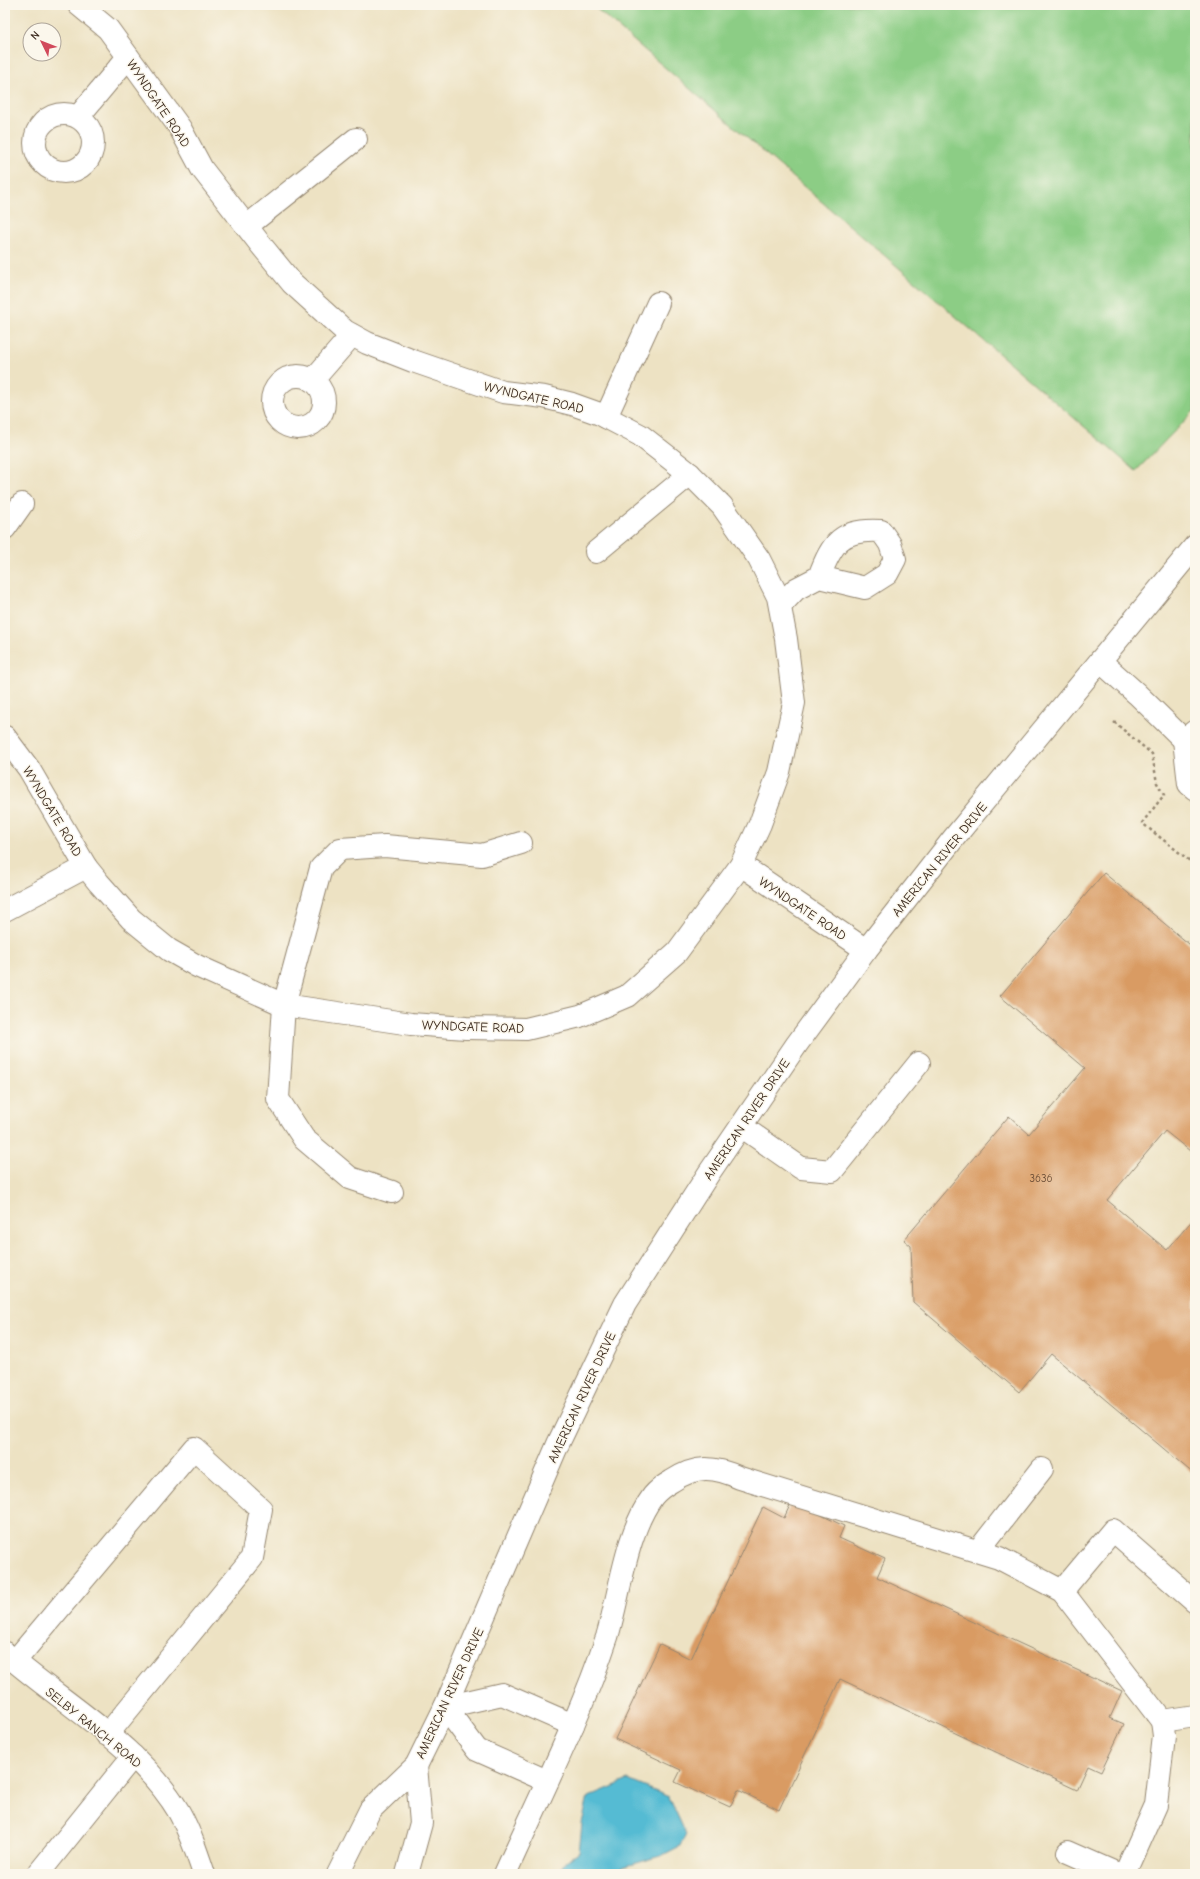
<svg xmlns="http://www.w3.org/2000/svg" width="1200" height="1879" viewBox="0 0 1200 1879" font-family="'Comic Neue',sans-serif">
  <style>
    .green { fill: #8ccd85; stroke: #647c52 }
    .water { fill: #55bbd3; stroke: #487278 }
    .building { fill: #d99b64 }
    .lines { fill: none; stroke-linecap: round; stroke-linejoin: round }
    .minor-casing { stroke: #948670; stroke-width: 24 }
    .path { stroke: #948670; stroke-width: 2.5; stroke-dasharray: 3 3; stroke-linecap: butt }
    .minor { stroke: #fff; stroke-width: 22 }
    .labels { text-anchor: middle; stroke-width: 3; stroke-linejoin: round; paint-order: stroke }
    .number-label { font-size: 11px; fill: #624630 }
    .street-label { font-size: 13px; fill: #3b2a1e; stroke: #fbf7ec }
  </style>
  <rect width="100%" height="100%" fill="#fbf7ec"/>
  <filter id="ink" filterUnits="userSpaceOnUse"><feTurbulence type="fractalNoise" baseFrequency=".025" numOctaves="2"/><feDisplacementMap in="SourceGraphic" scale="8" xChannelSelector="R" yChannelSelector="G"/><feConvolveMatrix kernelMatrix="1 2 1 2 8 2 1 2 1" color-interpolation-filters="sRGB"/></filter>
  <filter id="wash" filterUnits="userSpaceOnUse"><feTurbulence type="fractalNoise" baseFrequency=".012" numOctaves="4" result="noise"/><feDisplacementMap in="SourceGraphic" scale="16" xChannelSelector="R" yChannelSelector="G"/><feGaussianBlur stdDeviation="0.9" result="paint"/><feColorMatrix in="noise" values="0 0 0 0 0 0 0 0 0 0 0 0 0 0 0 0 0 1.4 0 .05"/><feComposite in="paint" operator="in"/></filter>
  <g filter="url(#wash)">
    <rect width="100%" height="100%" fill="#ede2c3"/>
    <polygon class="green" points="592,5 1195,5 1195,410 1136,471"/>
    <polygon class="water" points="628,1780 669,1797 686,1834 680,1846 661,1856 623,1867 620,1874 557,1874 566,1861 579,1853 582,1823 588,1797"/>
    <g id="blocks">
      <g class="building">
        <polygon points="1104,873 1195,949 1195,1155 1165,1131 1107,1200 1167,1250 1195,1217 1195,1475 1051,1354 1019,1392 913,1302 911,1246 904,1240 1009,1116 1029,1134 1085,1068 1000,996"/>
        <polygon points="792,1501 844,1526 839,1538 885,1559 877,1577 1122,1691 1110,1718 1124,1724 1101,1772 1088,1766 1077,1790 840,1679 779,1810 738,1790 730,1807 675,1782 681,1770 615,1739 660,1644 691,1659 763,1507 784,1518"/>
      </g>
    </g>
  </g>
  <g filter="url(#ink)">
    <use href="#blocks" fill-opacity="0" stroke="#948670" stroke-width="1"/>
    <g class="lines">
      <defs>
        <g id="minor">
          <circle cx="64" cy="143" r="29"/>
          <polyline points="78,117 128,57"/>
          <polyline points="247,226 356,139"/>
          <circle cx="298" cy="402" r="26"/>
          <polyline points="312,381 352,335"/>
          <polyline points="606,417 658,303"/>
          <polyline points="5,528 22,504"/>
          <polyline points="596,552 690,474"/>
          <path d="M780 606 796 589 819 577 865 588 887 574 895 559 890 544 881 531C841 528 832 543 819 577"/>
          <polyline points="1100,661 1137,694 1184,740 1195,731"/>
          <polyline points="5,737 29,769 86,867 99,883 131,919 169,950 197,966 284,1005 411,1024 466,1028 526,1029 580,1016 627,996 677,952 741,865 760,824 779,772 794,703 786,639 778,597 759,559 722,506 690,474 640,435 600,414 572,404 544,397 503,392 413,361 367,343 345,331 292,283 261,245 202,169 180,128 108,29 79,5"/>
          <polyline points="1184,740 1189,784 1195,789"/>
          <polyline points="741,865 866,950"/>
          <polyline points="5,910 86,867"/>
          <polyline points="741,1126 801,1168 832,1171 919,1063"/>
          <polyline points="392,1192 350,1178 304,1139 278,1099 284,1005 321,868 340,849 385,846 482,855 521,843"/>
          <polyline points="978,1551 1042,1469"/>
          <polyline points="1062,1591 1113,1530 1195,1602"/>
          <path d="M5 1653C62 1703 140 1746 179 1812 190 1832 197 1853 204 1874"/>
          <polyline points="15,1661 194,1448 261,1509 252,1558 107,1735"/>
          <polyline points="547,1781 477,1750 445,1707 502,1694 573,1725"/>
          <polyline points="1068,1852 1118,1874"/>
          <polyline points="38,1874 133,1756"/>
          <polyline points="338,1874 370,1810 416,1766 445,1707 558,1444 625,1304 709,1173 797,1044 866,950 953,839 1195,546"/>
          <polyline points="407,1874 421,1823 416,1766"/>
          <path d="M505 1874C540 1796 580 1718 607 1637 620 1594 626 1532 653 1496 658 1490 665 1485 672 1481 696 1465 714 1466 740 1478L999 1558 1062 1591 1162 1721 1195 1716"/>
          <polyline points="1125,1874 1156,1805 1164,1736 1162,1721"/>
        </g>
      </defs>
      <use href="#minor" class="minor-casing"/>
      <polyline class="path" points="1114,722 1152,754 1157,783 1164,795 1142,823 1195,865"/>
      <use href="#minor" class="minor"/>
    </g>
  </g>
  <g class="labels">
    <g class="number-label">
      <text x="1041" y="1182">3636</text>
    </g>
    <g class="street-label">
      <text transform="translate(159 103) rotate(56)" y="5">WYNDGATE ROAD</text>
      <text transform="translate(534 397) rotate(13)" y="5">WYNDGATE ROAD</text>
      <text transform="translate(53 811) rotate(59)" y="5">WYNDGATE ROAD</text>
      <text transform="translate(939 859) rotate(-51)" y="5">AMERICAN RIVER DRIVE</text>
      <text transform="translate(803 908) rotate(34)" y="5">WYNDGATE ROAD</text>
      <text transform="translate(473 1026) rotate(2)" y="5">WYNDGATE ROAD</text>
      <text transform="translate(746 1119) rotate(-56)" y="5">AMERICAN RIVER DRIVE</text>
      <text transform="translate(581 1397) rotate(-65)" y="5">AMERICAN RIVER DRIVE</text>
      <text transform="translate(449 1693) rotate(-65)" y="5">AMERICAN RIVER DRIVE</text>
      <text transform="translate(94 1727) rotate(39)" y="5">SELBY RANCH ROAD</text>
    </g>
  </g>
  <rect width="1200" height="1879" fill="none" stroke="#fbf7ec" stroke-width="20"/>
  <g transform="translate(42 42) rotate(313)"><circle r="19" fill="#fbf7ec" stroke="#aea59a"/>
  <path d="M0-3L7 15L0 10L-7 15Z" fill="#d1495b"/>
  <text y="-6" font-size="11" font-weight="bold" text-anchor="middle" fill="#3b2a1e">N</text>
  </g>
</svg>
